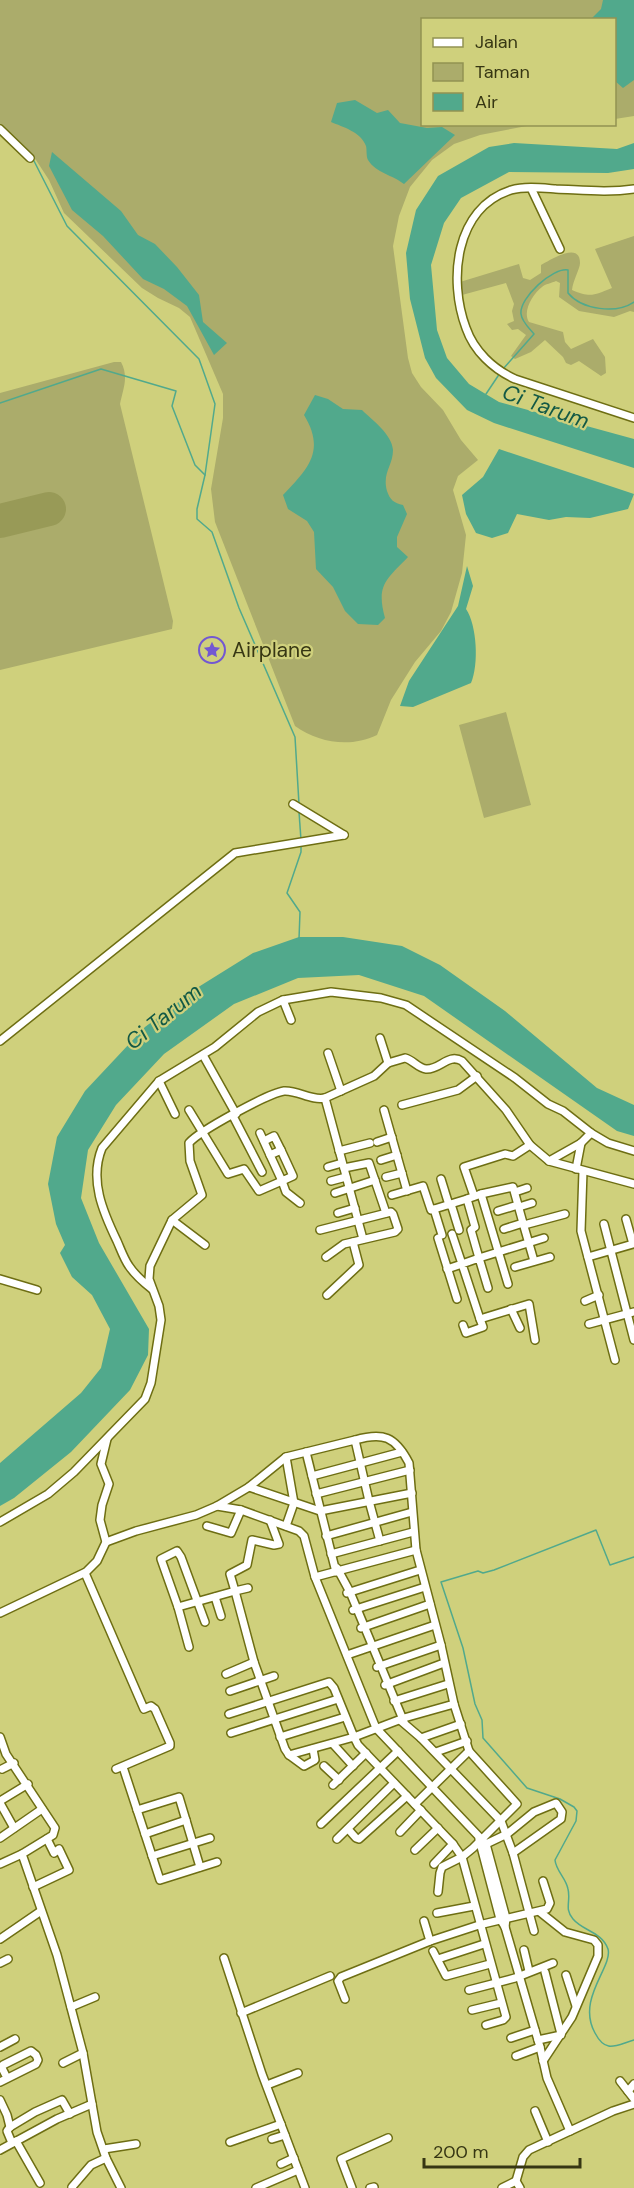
<svg xmlns="http://www.w3.org/2000/svg" width="634" height="2188" viewBox="0 0 634 2188" font-family="'DM Sans',sans-serif">
  <style>
    .green { fill: #abac6b }
    .water { fill: #51a98c }
    .lines { fill: none; stroke-linecap: round; stroke-linejoin: round }
    .stream { stroke: #51a98c; stroke-width: 1.5 }
    .runway { stroke: #989a57; stroke-width: 34 }
    .minor-casing { stroke: #6e6e13; stroke-width: 10 }
    .minor { stroke: #fff; stroke-width: 7 }
    .labels { text-anchor: middle; stroke-width: 4.5; stroke-linejoin: round; paint-order: stroke }
    .poi-label { font-size: 21px; fill: #363613; stroke: #cfd07c; text-anchor: start }
    .water-label { font-size: 22px; font-style: italic; fill: #135945; stroke: #cfd07c }
  </style>
  <rect width="100%" height="100%" fill="#cfd07c"/>
  <g class="green">
    <path d="M0 0H634V116L615 119 614 20H422V124L532 125 480 135 454 144 432 160 410 187 399 216 393 246 408 358 412 373 421 387 443 410 461 440 478 460 458 476 453 490 466 535 462 573 451 612 441 631 415 662 391 700 377 735C350 748 319 743 295 726L215 522 211 489 223 418V394L190 317 179 308 158 298 142 288 64 213 49 180 36 160 0 125Z"/>
    <path d="M634 236V312L630 311 614 317 579 311 559 297 560 283 556 281C552 283 545 284 542 287 533 294 522 311 529 322L563 332 565 342 571 349 593 339 605 357 606 373 601 376 579 361 571 365 566 363 563 357 545 340 531 352 515 359 511 356 526 335 518 329 512 330 507 324 514 321 512 311 514 304 506 283 462 295 460 282 519 264 523 278 530 280 541 273V265C549 261 580 240 580 263 580 269 573 280 572 290 591 298 594 295 612 288L595 249Z"/>
    <path d="M114 362H121C129 377 123 389 120 404L173 621 172 629 0 670V393Z"/>
    <polygon points="506,712 531,805 484,818 459,725"/>
  </g>
  <g class="water">
    <polygon points="603,0 634,0 634,80 623,88 615,81 614,20 591,19 601,9"/>
    <path d="M355 100 377 113 388 110 400 123 427 128 442 127 455 135 404 184C393 175 376 173 368 160 366 156 367 150 366 146 361 132 343 127 331 122L337 103Z"/>
    <polygon points="514,143 617,149 634,143 634,169 608,173 509,172 461,198 444,223 431,265 437,330 447,358 469,384 499,402 634,439 634,468 494,423 467,410 436,378 425,358 410,299 406,253 416,210 438,176 489,147"/>
    <polygon points="52,152 121,211 138,235 155,244 177,267 199,295 203,322 227,343 214,355 187,306 164,289 143,279 103,236 72,210 49,166"/>
    <path d="M315 395 328 399 343 409 362 410C372 420 392 434 393 450 393 466 382 472 387 491 390 500 394 503 403 505L407 514 397 537V547L408 557C386 580 376 585 385 618L378 625 358 624 345 611 333 587 316 569 314 532 307 521 288 509 283 495C308 469 326 451 304 415Z"/>
    <polygon points="499,449 634,494 628,509 590,518 566,517 549,520 517,514 508,533 492,538 476,533 466,514 462,495 483,477"/>
    <path d="M467 566 473 586 466 609C477 625 479 665 471 683L413 707 400 706 409 681 458 606Z"/>
    <polygon points="299,937 343,937 402,946 440,965 505,1011 597,1088 634,1105 634,1136 617,1131 424,996 359,975 298,978 234,1004 164,1054 116,1105 88,1150 81,1198 99,1243 149,1329 148,1355 130,1390 71,1452 14,1498 0,1506 0,1463 81,1393 101,1368 110,1329 92,1295 72,1277 60,1253 65,1245 56,1224 48,1184 57,1137 85,1091 145,1027 200,986 253,953"/>
  </g>
  <g class="lines">
    <g class="stream">
      <polyline points="33,159 67,226 199,359 215,404 205,475 197,509 197,519 212,532 239,608 295,737 299,804"/>
      <path d="M503 369 534 334C529 328 522 322 521 314 519 298 553 267 568 270V293C582 310 616 314 634 302"/>
      <polyline points="486,394 500,373"/>
      <polyline points="0,403 101,369 176,391 172,406 195,465 205,475"/>
      <polyline points="299,812 301,840"/>
      <polyline points="299,939 300,912 287,893 301,852 301,845"/>
      <path d="M634 1557 610 1565 596 1530 494 1570 483 1573 478 1571 441 1582 463 1648 475 1704 482 1720 483 1738 527 1788 560 1799 574 1807 577 1811 576 1821 555 1860C556 1871 566 1878 568 1889 571 1901 564 1909 573 1919 583 1931 602 1932 608 1949 613 1967 576 1999 595 2033 606 2054 616 2045 634 2040"/>
    </g>
    <polyline class="runway" points="0,521 49,509"/>
    <defs>
      <g id="minor">
        <polyline points="0,129 30,158"/>
        <polyline points="531,188 560,249"/>
        <path d="M634 189C608 193 582 190 556 189 542 188 525 186 511 190 455 208 448 280 466 328 474 351 493 369 515 379L634 418"/>
        <polyline points="293,804 344,835"/>
        <polyline points="283,1000 291,1020"/>
        <polyline points="380,1038 388,1063"/>
        <polyline points="0,1041 235,853 344,835"/>
        <polyline points="328,1053 341,1091"/>
        <polyline points="203,1055 236,1114"/>
        <polyline points="159,1081 175,1114"/>
        <polyline points="325,1098 363,1239"/>
        <polyline points="402,1105 458,1090 477,1076"/>
        <polyline points="189,1110 228,1174 244,1169 259,1191 282,1181 286,1192 300,1203"/>
        <polyline points="384,1110 407,1191"/>
        <polyline points="233,1116 262,1172"/>
        <polyline points="260,1133 270,1155"/>
        <polyline points="264,1141 274,1136 281,1150"/>
        <polyline points="377,1142 392,1137"/>
        <polygon points="281,1150 293,1176 282,1181 270,1155"/>
        <polyline points="339,1151 370,1143"/>
        <polyline points="381,1160 397,1155"/>
        <polyline points="549,1161 581,1143 591,1133"/>
        <polyline points="328,1167 342,1163"/>
        <polyline points="344,1168 369,1163 386,1213"/>
        <polyline points="576,1169 581,1143"/>
        <polyline points="583,1171 581,1231 615,1360"/>
        <polyline points="386,1177 402,1173"/>
        <polyline points="441,1179 449,1205"/>
        <polyline points="331,1181 346,1177"/>
        <polyline points="515,1192 527,1188"/>
        <polyline points="335,1193 375,1180"/>
        <polyline points="481,1194 513,1187 523,1223"/>
        <polyline points="392,1195 423,1186 431,1210 467,1199"/>
        <polyline points="474,1196 464,1167 505,1154 513,1156 530,1145"/>
        <polyline points="451,1204 459,1230"/>
        <polyline points="519,1207 532,1203"/>
        <polyline points="434,1209 442,1235"/>
        <polyline points="498,1211 518,1205"/>
        <polyline points="338,1213 355,1208"/>
        <polyline points="172,1220 205,1245"/>
        <polyline points="604,1224 634,1340"/>
        <polyline points="524,1225 565,1214"/>
        <polyline points="504,1229 523,1223 534,1261"/>
        <polyline points="320,1230 391,1212 393,1214 398,1229 395,1232 344,1244 326,1257"/>
        <polyline points="438,1238 457,1299"/>
        <polyline points="588,1257 633,1244 626,1219"/>
        <polyline points="515,1267 550,1257"/>
        <polyline points="447,1269 462,1264 452,1234"/>
        <polyline points="0,1279 37,1290"/>
        <polyline points="508,1284 481,1194 467,1199 475,1227 471,1230 479,1258 544,1238"/>
        <polyline points="488,1288 479,1258 462,1264 480,1319 529,1304 535,1340"/>
        <path d="M152 1289C143 1282 135 1275 129 1266 124 1259 121 1250 117 1241 103 1212 89 1180 102 1148L159 1081 215 1047 258 1012 283 1000 331 992 381 998 406 1005 515 1078 548 1104 563 1111 591 1133 608 1143 634 1151"/>
        <polyline points="327,1295 359,1265 353,1242"/>
        <polyline points="585,1301 599,1295"/>
        <polyline points="511,1309 520,1328"/>
        <polyline points="589,1324 634,1312"/>
        <polyline points="463,1325 466,1333 483,1327 480,1319"/>
        <path d="M355 1440C383 1432 395 1436 409 1463L416 1550 441 1645 454 1704"/>
        <polyline points="306,1452 336,1572"/>
        <polyline points="312,1476 402,1452"/>
        <polyline points="249,1487 320,1511 412,1493"/>
        <polyline points="316,1494 410,1470"/>
        <polyline points="217,1506 241,1510 299,1531 304,1536 315,1577 376,1728 486,1844 506,1918 505,1927"/>
        <path d="M0 1522 48 1494 74 1472 145 1399 151 1383 161 1320 159 1306 149 1279 150 1266 172 1220 202 1195 190 1161 189 1143C199 1131 269 1093 284 1091 298 1090 311 1101 325 1098L374 1076 388 1063 405 1058C413 1060 418 1068 426 1069 440 1070 448 1053 462 1061L506 1110 530 1145 549 1161 634 1184"/>
        <polyline points="207,1526 231,1533 241,1510"/>
        <polyline points="286,1526 294,1503 286,1457"/>
        <polyline points="326,1536 412,1512"/>
        <polyline points="106,1542 136,1531 196,1515 217,1506 249,1487 286,1457 355,1440 369,1501 380,1541"/>
        <polyline points="331,1554 413,1532"/>
        <polyline points="337,1568 350,1592 404,1722"/>
        <polyline points="85,1573 144,1709 151,1706 155,1709 170,1743 170,1746 116,1769"/>
        <polyline points="315,1577 416,1550"/>
        <polyline points="248,1588 235,1591 254,1662 285,1749 289,1755 354,1737 358,1745 453,1844 434,1864"/>
        <polyline points="347,1593 420,1570"/>
        <polyline points="215,1597 221,1616"/>
        <polyline points="178,1607 161,1559 177,1551 181,1557 205,1622"/>
        <polyline points="353,1610 425,1587"/>
        <polyline points="0,1613 86,1572 97,1561 106,1542 100,1520 102,1505 109,1484 101,1464 107,1439"/>
        <polyline points="361,1628 430,1604"/>
        <polyline points="189,1647 178,1607 235,1591 230,1574 247,1565 252,1540 274,1545 279,1544 270,1520"/>
        <polyline points="347,1655 435,1625"/>
        <polyline points="377,1667 441,1645"/>
        <polyline points="226,1674 254,1662"/>
        <polyline points="385,1685 444,1663"/>
        <polyline points="230,1691 274,1676"/>
        <polyline points="394,1701 448,1684"/>
        <polyline points="229,1714 329,1682 334,1688 354,1737 404,1718 454,1704 469,1751 517,1804 473,1848 462,1857 442,1867 440,1873 438,1892"/>
        <polyline points="400,1720 421,1738 501,1821 513,1853 534,1931"/>
        <polyline points="231,1733 338,1699"/>
        <polyline points="0,1737 6,1754 55,1828 53,1835 22,1854 57,1955 83,2053 97,2132 106,2158 121,2188"/>
        <polyline points="280,1737 345,1717"/>
        <polyline points="421,1738 461,1724"/>
        <polyline points="333,1744 353,1766"/>
        <polyline points="436,1752 467,1741"/>
        <polyline points="289,1755 304,1766 315,1760 313,1749"/>
        <polyline points="324,1766 339,1780"/>
        <polyline points="123,1767 160,1880 217,1862"/>
        <polyline points="2,1769 14,1763"/>
        <polyline points="333,1785 366,1753"/>
        <polyline points="0,1801 28,1784"/>
        <polyline points="0,1803 14,1828"/>
        <polyline points="415,1804 469,1751"/>
        <polyline points="137,1810 179,1797 200,1867"/>
        <polyline points="321,1824 398,1751"/>
        <polyline points="348,1829 356,1838 359,1839 407,1796"/>
        <polyline points="400,1832 421,1810"/>
        <polyline points="145,1834 186,1820"/>
        <polyline points="0,1838 42,1809"/>
        <polyline points="337,1839 394,1783"/>
        <polyline points="479,1839 500,1919 505,1927 540,2047 547,2078 570,2131"/>
        <polyline points="453,1844 462,1857 506,2017 503,2020 486,2025"/>
        <polyline points="484,1845 507,1834 534,1812 556,1803 562,1812 561,1819 513,1853"/>
        <polyline points="415,1850 438,1828"/>
        <polyline points="152,1856 210,1838"/>
        <polyline points="0,1864 22,1854"/>
        <polyline points="33,1887 69,1870 59,1849 54,1853 47,1839"/>
        <polyline points="540,1912 565,1932 594,1940 598,1945 598,1956 572,2017 543,2061"/>
        <polyline points="437,1913 474,1906"/>
        <polyline points="424,1921 430,1941"/>
        <polyline points="0,1939 41,1911"/>
        <polyline points="524,1950 529,1971"/>
        <polyline points="433,1951 446,1976 490,1964"/>
        <polyline points="224,1958 262,2074 305,2188"/>
        <polyline points="438,1959 484,1944"/>
        <polyline points="0,1963 8,1959"/>
        <polyline points="545,1972 561,2034"/>
        <polyline points="566,1975 576,2006"/>
        <polyline points="469,1990 515,1978 553,1963"/>
        <polyline points="345,1999 338,1981 341,1977 430,1941 479,1925 547,1909 550,1903 543,1881"/>
        <polyline points="71,2007 95,1997"/>
        <polyline points="472,2010 501,2003"/>
        <polyline points="241,2013 330,1976"/>
        <polyline points="511,2038 535,2030"/>
        <polyline points="538,2040 561,2035"/>
        <polyline points="0,2047 15,2039"/>
        <polyline points="516,2056 540,2047"/>
        <polyline points="63,2063 83,2053"/>
        <polyline points="620,2081 634,2099"/>
        <polyline points="0,2082 36,2064 38,2060 36,2055 31,2051 3,2065 2,2068 7,2078"/>
        <polyline points="267,2085 298,2073"/>
        <polyline points="628,2091 634,2084"/>
        <polyline points="0,2100 7,2115 10,2127"/>
        <polyline points="535,2111 548,2142"/>
        <polyline points="272,2139 285,2135"/>
        <polyline points="16,2141 40,2183"/>
        <polyline points="230,2142 281,2124"/>
        <polyline points="12,2143 7,2131 10,2127 35,2112 62,2100 70,2114"/>
        <polyline points="104,2149 136,2144"/>
        <polyline points="0,2150 57,2119 92,2104"/>
        <polyline points="281,2164 294,2158"/>
        <polyline points="72,2187 91,2165 106,2158"/>
        <polyline points="256,2188 298,2170"/>
        <polyline points="352,2188 341,2159 388,2138"/>
        <polyline points="370,2188 374,2187"/>
        <polyline points="502,2188 516,2181"/>
        <polyline points="520,2188 516,2181 523,2157 529,2150 613,2111 634,2104"/>
      </g>
    </defs>
    <use href="#minor" class="minor-casing"/>
    <use href="#minor" class="minor"/>
  </g>
  <defs>
    <symbol id="sight-ring" viewBox="-11 -11 22 22"><circle r="9.5" fill="#cfd07c" stroke="#7358d2" stroke-width="1.5"/><path d="M0-6L1.8-2.2L6-1.7L2.9 1.2L3.7 5.4L0 3.3L-3.7 5.4L-2.9 1.2L-6-1.7L-1.8-2.2Z" fill="#7358d2"/></symbol>
  </defs>
  <g fill-rule="evenodd">
    <use href="#sight-ring" x="197" y="635" width="30" height="30"/>
  </g>
  <g class="labels">
    <g class="poi-label">
      <text x="232" y="657">Airplane</text>
    </g>
    <g class="water-label">
      <text transform="translate(546 406) rotate(20)" y="8">Ci Tarum</text>
      <text transform="translate(163 1016) rotate(-39)" y="8">Ci Tarum</text>
    </g>
  </g>
  <rect x="421" y="18" width="195" height="108" fill="#cfd07c" stroke="#929252" stroke-width="1.5"/>
  <rect x="433" y="38" width="30" height="9" fill="#ffffff" stroke="#929252" stroke-width="1.5"/>
  <text x="475" y="48" font-size="18" fill="#363613">Jalan</text>
  <rect x="433" y="63" width="30" height="18" fill="#abac6b" stroke="#929252" stroke-width="1.5"/>
  <text x="475" y="78" font-size="18" fill="#363613">Taman</text>
  <rect x="433" y="93" width="30" height="18" fill="#51a98c" stroke="#929252" stroke-width="1.5"/>
  <text x="475" y="108" font-size="18" fill="#363613">Air</text>
  <path d="M424 2158v9h156v-9" fill="none" stroke="#363613" stroke-width="3"/>
  <text x="433" y="2158" font-size="18" fill="#363613" stroke="#cfd07c" stroke-width="4.5" paint-order="stroke">200 m</text>
</svg>
